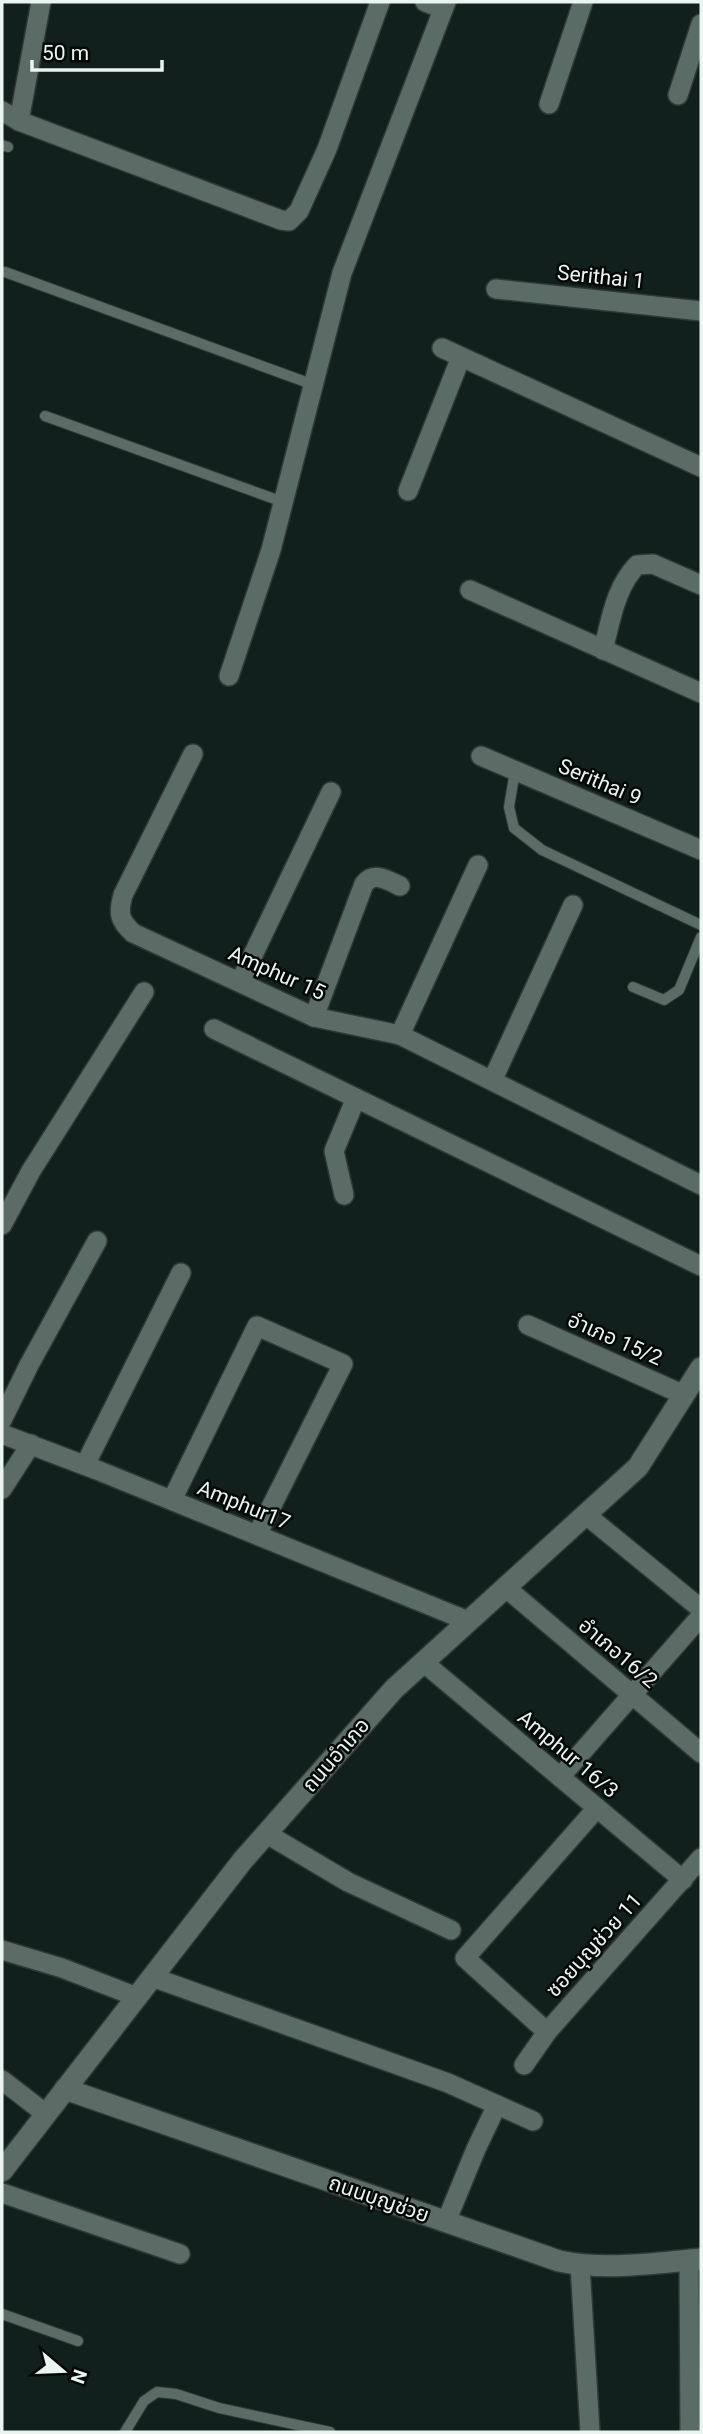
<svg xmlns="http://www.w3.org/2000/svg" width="703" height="2434" viewBox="0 0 703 2434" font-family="Roboto,'Noto Sans Thai',sans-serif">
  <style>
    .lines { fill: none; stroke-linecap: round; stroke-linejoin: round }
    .lane-casing { stroke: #2f3836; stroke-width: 12 }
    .street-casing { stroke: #2f3836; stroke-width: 22 }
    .secondary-casing { stroke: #2f3836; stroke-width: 24 }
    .lane { stroke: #5b6c67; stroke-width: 10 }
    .street { stroke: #5b6c67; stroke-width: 19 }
    .secondary { stroke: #5b6c67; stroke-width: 21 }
    .labels { text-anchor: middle; stroke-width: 5; stroke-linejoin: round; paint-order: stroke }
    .street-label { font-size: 21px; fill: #eaf4f1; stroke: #040807 }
  </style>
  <rect width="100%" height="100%" fill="#11201c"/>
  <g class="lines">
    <defs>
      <g id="lane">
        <polyline points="2,145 8,147"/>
        <polyline points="5,272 314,385"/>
        <polyline points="45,416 283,502"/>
        <polyline points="515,771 509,807 514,828 542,850 701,925"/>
        <polyline points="633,987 664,1000 679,990 701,937"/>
        <polyline points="2,2314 78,2341"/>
        <polyline points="125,2432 144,2401 157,2392 176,2394 219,2408 330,2432"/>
      </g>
      <g id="street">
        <polyline points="425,2 443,9"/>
        <polyline points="678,95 701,24"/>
        <polyline points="549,104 583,2"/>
        <polyline points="2,111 19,121 281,220 289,221 299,211 327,149 380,2"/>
        <polyline points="19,121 41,2"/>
        <polyline points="496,289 701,311"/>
        <polyline points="442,348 701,467"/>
        <polyline points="408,491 461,357"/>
        <polyline points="470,590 701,693"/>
        <path d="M603 650C611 620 615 588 637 565L653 564 701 585"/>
        <polyline points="229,676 271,550 342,273 446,2"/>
        <path d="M193 754 123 895C118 913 119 920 133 933L314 1017 400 1035 701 1185"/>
        <polyline points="481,756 701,850"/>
        <polyline points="240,982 331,792"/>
        <path d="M314 1017 364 884C374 871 387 880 400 886"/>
        <polyline points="214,1029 701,1266"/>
        <polyline points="400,1035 478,865"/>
        <polyline points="493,1079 573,905"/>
        <polyline points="344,1195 334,1151 356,1098"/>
        <polyline points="2,1225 31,1171 144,992"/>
        <polyline points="528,1325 684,1395"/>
        <polyline points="2,1420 29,1365 97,1241"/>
        <polyline points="2,1434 97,1470 468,1621"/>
        <polyline points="85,1465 181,1273"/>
        <polyline points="2,1489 31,1444"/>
        <polyline points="172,1500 257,1326 343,1364 257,1535"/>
        <polyline points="585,1514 701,1609"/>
        <polyline points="505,1587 701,1753"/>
        <polyline points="423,1662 683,1880"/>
        <polyline points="560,1777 701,1616"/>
        <polyline points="267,1834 348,1882 451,1930"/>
        <polyline points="2,1950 62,1968 137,1997"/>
        <polyline points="152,1977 448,2083 533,2121"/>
        <polyline points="547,2032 465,1958 597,1808"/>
        <polyline points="524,2065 547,2032 701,1858"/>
        <polyline points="2,2080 46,2114"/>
        <polyline points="2,2193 180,2254"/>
        <polyline points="446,2222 476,2149 497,2105"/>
        <polyline points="689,2260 690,2432"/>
        <polyline points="580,2265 590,2432"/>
      </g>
      <g id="secondary">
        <path d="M65 2089 559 2261C606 2271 654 2263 701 2259"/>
        <polyline points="2,2171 243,1860 394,1689 638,1467 701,1368"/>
      </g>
    </defs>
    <use href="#lane" class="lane-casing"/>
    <use href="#street" class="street-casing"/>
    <use href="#secondary" class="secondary-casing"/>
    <use href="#lane" class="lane"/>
    <use href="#street" class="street"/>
    <use href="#secondary" class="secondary"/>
  </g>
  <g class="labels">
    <g class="street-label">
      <text transform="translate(601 277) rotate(6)" y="7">Serithai 1</text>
      <text transform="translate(600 782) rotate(23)" y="7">Serithai 9</text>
      <text transform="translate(277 973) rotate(24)" y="7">Amphur 15</text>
      <text transform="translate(615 1339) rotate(24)" y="7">อำเภอ 15/2</text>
      <text transform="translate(244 1505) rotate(22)" y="7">Amphur17</text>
      <text transform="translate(618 1653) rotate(40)" y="7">อำเภอ16/2</text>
      <text transform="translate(568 1754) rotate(40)" y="7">Amphur 16/3</text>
      <text transform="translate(336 1755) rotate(-49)" y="7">ถนนอำเภอ</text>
      <text transform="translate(594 1945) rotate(-48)" y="7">ซอยบุญช่วย 11</text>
      <text transform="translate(379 2199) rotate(19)" y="7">ถนนบุญช่วย</text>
    </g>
  </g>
  <rect width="703" height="2434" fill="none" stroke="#eaf4f1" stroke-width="7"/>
  <g transform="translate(63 2371) rotate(109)" stroke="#040807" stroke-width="5" paint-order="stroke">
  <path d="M0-5L12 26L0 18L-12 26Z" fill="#eaf4f1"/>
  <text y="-10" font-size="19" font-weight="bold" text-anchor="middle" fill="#eaf4f1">N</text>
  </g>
  <path d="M32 60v10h130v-10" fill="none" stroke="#eaf4f1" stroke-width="3.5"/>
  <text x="42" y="60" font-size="21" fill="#eaf4f1" stroke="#040807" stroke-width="5" paint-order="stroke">50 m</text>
</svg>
